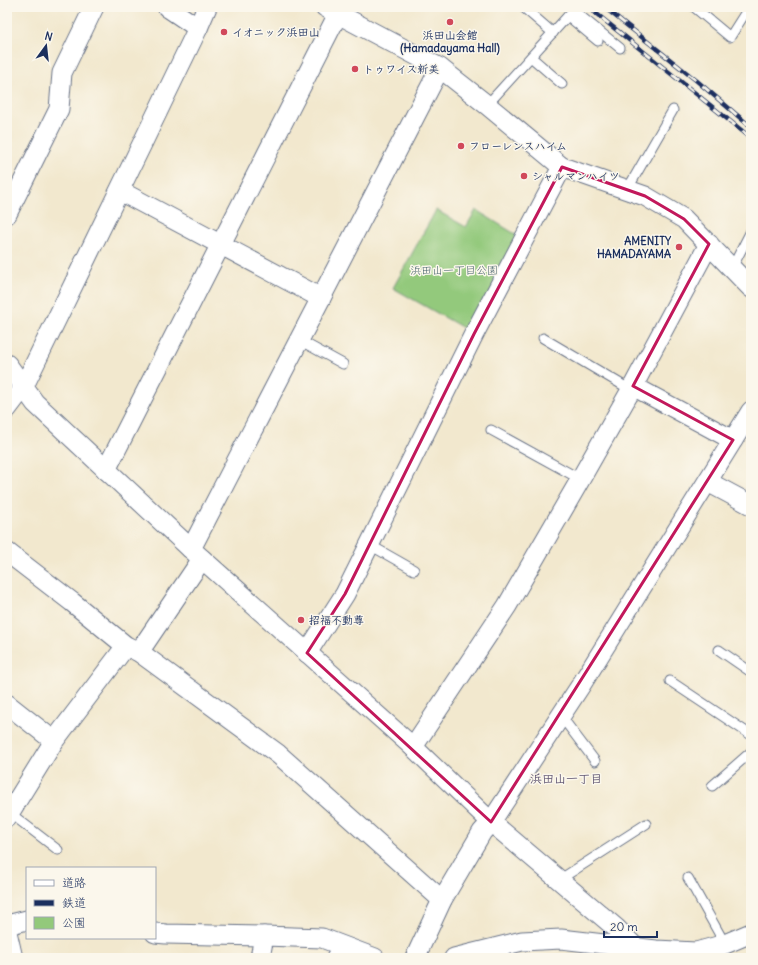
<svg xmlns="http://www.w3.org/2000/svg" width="758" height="965" viewBox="0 0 758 965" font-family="Delius,'Klee One',sans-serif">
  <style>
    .green { fill: #93c97b; stroke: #577c6c }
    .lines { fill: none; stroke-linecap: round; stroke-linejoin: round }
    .service-casing { stroke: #667085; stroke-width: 11 }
    .minor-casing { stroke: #667085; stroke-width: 21 }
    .service { stroke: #fff; stroke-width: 9 }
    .minor { stroke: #fff; stroke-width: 19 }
    .rail-casing { stroke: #1b2f5e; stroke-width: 4.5 }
    .rail { stroke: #fbf7ec; stroke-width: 3; stroke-dasharray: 9; stroke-linecap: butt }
    .marked { fill: none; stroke: #c2185b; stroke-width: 3; stroke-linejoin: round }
    .poi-dot { fill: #d1495b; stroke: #fbf7ec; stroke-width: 1.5 }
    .labels { text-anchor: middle; stroke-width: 3; stroke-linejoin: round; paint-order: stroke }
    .poi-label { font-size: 11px; font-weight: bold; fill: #1b2f5e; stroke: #fbf7ec; text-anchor: start }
    .park-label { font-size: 11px; fill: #3f5d67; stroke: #fbf7ec }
    .neighbourhood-label { font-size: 12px; font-weight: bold; fill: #615773; stroke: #fbf7ec }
  </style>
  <rect width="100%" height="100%" fill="#fbf7ec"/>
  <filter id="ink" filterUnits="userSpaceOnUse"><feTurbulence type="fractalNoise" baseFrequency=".025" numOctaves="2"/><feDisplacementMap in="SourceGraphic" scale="8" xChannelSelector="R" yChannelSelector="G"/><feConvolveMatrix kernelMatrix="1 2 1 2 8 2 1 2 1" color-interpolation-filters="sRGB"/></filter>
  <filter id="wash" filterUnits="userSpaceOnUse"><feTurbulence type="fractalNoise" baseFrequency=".012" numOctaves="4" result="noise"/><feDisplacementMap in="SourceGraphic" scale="16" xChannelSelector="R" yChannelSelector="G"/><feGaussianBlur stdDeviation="0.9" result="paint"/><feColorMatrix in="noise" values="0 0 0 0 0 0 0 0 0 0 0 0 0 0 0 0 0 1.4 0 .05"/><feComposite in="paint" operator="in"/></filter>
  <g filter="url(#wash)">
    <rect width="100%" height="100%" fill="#f2e8ce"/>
    <polygon class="green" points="436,210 466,227 476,210 520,237 474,334 393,288"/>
  </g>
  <g filter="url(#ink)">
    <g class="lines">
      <defs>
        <g id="service">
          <polyline points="523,7 553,33"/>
          <polyline points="694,7 730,37 749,7"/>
          <polyline points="573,10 620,48"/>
          <polyline points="568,16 598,41"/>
          <polyline points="531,57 562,84"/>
          <polyline points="487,105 576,7"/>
          <polyline points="627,190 673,110"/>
          <polyline points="732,268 751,231"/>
          <polyline points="543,338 631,390"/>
          <polyline points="299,340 343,364"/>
          <polyline points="491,430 580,479"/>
          <polyline points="370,545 414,570"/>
          <polyline points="719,650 751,672"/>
          <polyline points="670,681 751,735"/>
          <polyline points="561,716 595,761"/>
          <polyline points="712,786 751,752"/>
          <polyline points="10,813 58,850"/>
          <polyline points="688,878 725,944"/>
          <polyline points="559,880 646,824"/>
          <polyline points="331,958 336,944"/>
        </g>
        <g id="minor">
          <polyline points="167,7 198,28"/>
          <polyline points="325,7 440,68 487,105 562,167 645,196 684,219 751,288"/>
          <polyline points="120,191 321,298"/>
          <polyline points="7,214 59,109 62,73 94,7"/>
          <polyline points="7,364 35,403 191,549 413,747 491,822 616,928 635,947"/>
          <polyline points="633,386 733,440"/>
          <polyline points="7,409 23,388 142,144 198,28 207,7"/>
          <polyline points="106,470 338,14"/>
          <polyline points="708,482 751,505"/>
          <polyline points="191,549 440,68"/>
          <polyline points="7,552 72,602 126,646 139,652 278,754 442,900"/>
          <polyline points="139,652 202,559"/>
          <polyline points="307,653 345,594 474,334 562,167"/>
          <polyline points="7,704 54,741"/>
          <polyline points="413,747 507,606 576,487 631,390 709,244"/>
          <polyline points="7,817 54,741 126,646"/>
          <polyline points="7,925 27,920"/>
          <polyline points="7,932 13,958"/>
          <polyline points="155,933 166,934 264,936 322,938 375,958"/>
          <polyline points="260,958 264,936"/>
          <polyline points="415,958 442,900 482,832 491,822 581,685 751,411"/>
          <polyline points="454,958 522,941 561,939 656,950 696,952 725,944 751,933"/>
        </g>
      </defs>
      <use href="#service" class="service-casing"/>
      <use href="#minor" class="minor-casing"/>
      <use href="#service" class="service"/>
      <use href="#minor" class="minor"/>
      <defs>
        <g id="rail">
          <polyline points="588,7 751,138"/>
          <polyline points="604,7 697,81 751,127"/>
        </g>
      </defs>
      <use href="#rail" class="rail-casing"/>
      <use href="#rail" class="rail"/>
    </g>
  </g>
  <path class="marked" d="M562 167 645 196 684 219 709 244 633 386 733 440 491 822 307 653 345 594 474 334Z"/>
  <g class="poi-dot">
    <circle cx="450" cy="22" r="4"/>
    <circle cx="224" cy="32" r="4"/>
    <circle cx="355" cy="69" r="4"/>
    <circle cx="461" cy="146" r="4"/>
    <circle cx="524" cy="176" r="4"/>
    <circle cx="679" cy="247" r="4"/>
    <circle cx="301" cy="620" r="4"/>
  </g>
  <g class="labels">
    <g class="poi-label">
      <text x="232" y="36">イオニック浜田山</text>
      <text x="450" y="39" text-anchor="middle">浜田山会館<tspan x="450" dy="13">(Hamadayama Hall)</tspan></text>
      <text x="363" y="73">トゥワイス新美</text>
      <text x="469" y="150">フローレンスハイム</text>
      <text x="532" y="180">シャルマンハイツ</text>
      <text x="671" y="245" text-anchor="end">AMENITY<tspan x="671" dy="13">HAMADAYAMA</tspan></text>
      <text x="309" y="624">招福不動尊</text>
    </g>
    <g class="park-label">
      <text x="454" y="274">浜田山一丁目公園</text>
    </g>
    <g class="neighbourhood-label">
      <text x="566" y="783">浜田山一丁目</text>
    </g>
  </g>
  <rect width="758" height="965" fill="none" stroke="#fbf7ec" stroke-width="24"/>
  <rect x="26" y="867" width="130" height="72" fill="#fbf7ec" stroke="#a1a7b3"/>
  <rect x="34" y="880" width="20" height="6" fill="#ffffff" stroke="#a1a7b3"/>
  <text x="62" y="887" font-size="12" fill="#1b2f5e">道路</text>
  <rect x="34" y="900" width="20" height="6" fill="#1b2f5e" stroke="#a1a7b3"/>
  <text x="62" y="907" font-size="12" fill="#1b2f5e">鉄道</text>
  <rect x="34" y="917" width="20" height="12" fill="#93c97b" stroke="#a1a7b3"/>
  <text x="62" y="927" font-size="12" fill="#1b2f5e">公園</text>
  <g transform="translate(46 46) rotate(15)" stroke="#fbf7ec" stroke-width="3" paint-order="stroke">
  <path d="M0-3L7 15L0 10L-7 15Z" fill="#1b2f5e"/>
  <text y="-6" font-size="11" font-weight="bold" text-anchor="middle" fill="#1b2f5e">N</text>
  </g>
  <path d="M604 931v6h53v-6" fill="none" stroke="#1b2f5e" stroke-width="2"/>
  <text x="610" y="931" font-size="12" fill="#1b2f5e" stroke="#fbf7ec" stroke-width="3" paint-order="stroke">20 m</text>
</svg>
